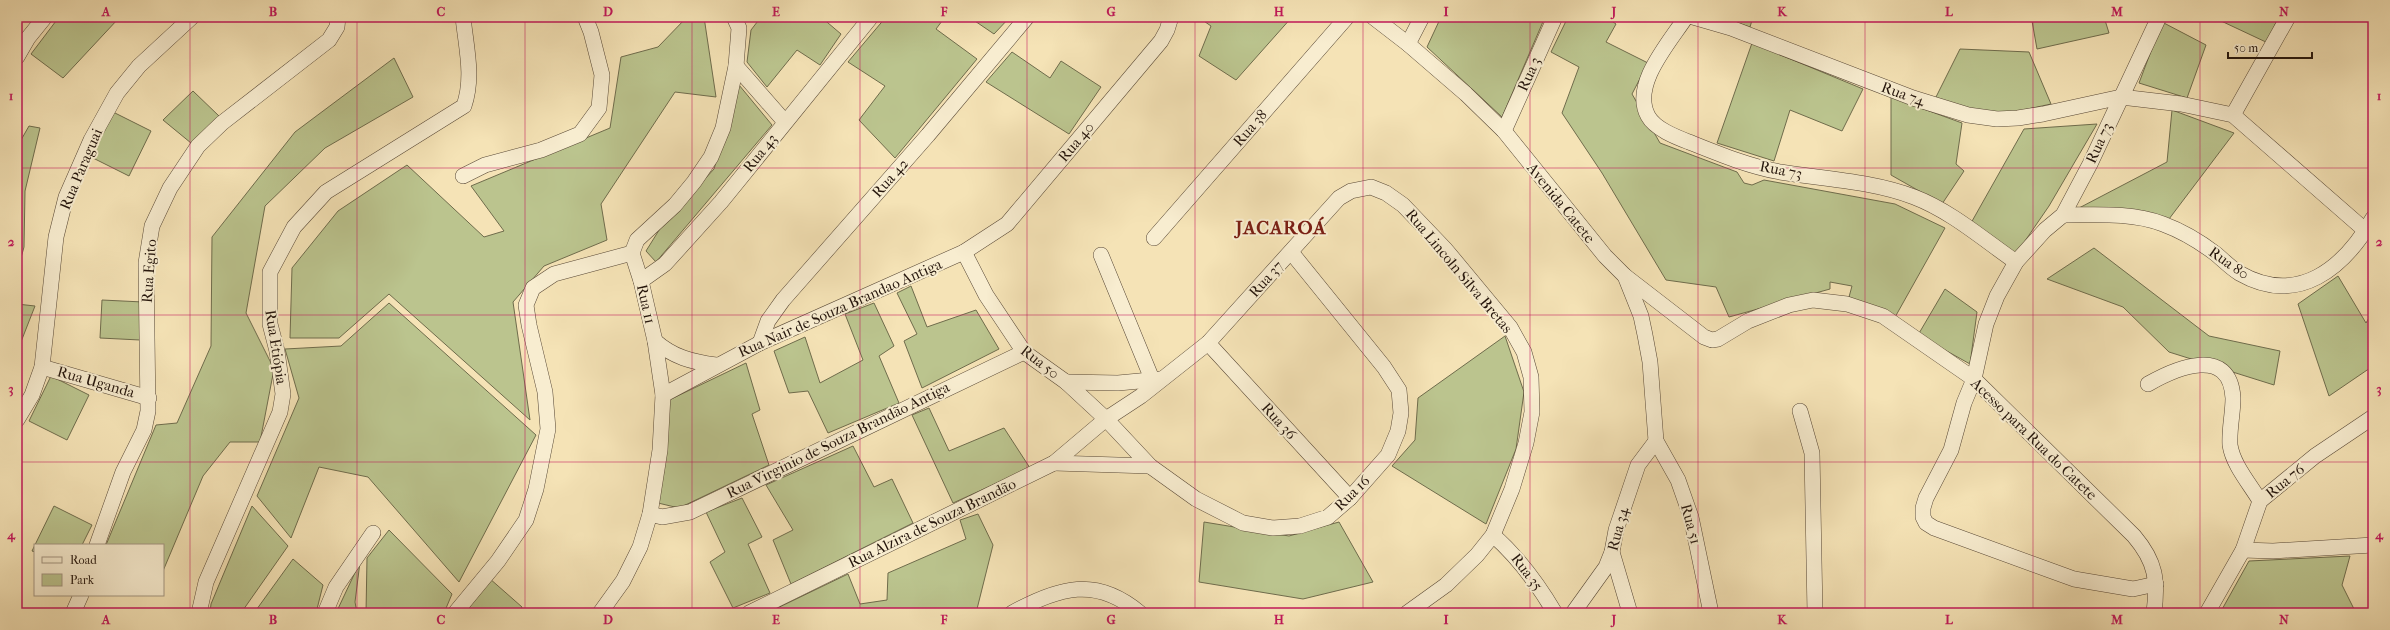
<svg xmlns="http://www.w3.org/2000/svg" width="2390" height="630" viewBox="0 0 2390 630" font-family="'IM FELL French Canon',serif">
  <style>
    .green { fill: #bbc48e; stroke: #6f6c4c }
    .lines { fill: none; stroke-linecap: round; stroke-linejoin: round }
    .minor-casing { stroke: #584836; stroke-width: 16 }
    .minor { stroke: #f8edd0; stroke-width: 15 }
    .grid { fill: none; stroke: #c2185b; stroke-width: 1; stroke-opacity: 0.55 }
    .labels { text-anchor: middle; stroke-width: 4; stroke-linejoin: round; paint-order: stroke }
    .street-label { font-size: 15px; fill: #23140b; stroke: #f8edd0 }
    .district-label { font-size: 19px; font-weight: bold; letter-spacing: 1px; fill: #7a1f14; stroke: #f8edd0 }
    .neatline { fill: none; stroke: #c2185b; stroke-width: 1.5 }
    .grid-label { font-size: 13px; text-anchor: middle; font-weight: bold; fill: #c2185b }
  </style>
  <rect width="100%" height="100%" fill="#f5e3b6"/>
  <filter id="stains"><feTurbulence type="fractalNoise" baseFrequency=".005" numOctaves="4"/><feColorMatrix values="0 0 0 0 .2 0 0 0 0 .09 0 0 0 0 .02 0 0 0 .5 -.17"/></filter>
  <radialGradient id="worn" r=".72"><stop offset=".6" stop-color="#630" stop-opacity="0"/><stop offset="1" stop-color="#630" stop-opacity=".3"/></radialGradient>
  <g class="green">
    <polygon points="59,17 117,17 118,19 63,78 31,54"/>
    <polygon points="687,17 704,17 716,97 675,92 601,204 607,240 544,266 513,302 530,420 389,294 339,338 290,338 292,268 338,211 407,165 484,237 504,231 471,186 610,128 621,57 658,47"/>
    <polygon points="761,17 821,17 841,34 820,65 797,50 767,87 747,62 751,30"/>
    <polygon points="886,17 945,17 936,29 977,59 895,158 859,120 885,86 848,62"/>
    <polygon points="969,17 1010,17 994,34"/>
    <polygon points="1198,17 1292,17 1236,80 1199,56 1211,26"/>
    <polygon points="1441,17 1545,17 1502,117 1427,47"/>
    <polygon points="1568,17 1606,17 1616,24 1606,42 1648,63 1632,94 1660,143 1737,172 1744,183 1752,185 1764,180 1895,204 1945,228 1894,319 1849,297 1852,286 1830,282 1830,289 1729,317 1716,287 1666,280 1602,173 1562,113 1579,67 1551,52"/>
    <polygon points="1718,17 1753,17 1750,27"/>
    <polygon points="2040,17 2104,17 2109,33 2037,49 2032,21"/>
    <polygon points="2221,17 2278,17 2268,43 2219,20"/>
    <polygon points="2162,22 2206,45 2187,98 2139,83"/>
    <polygon points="1752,43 1863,89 1842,131 1790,110 1774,161 1717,143"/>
    <polygon points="1960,49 2029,52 2051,104 1991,117 1935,99"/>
    <polygon points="1012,52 1050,78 1061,61 1101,87 1069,134 986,82"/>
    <polygon points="394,58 413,97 325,148 265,206 246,313 274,369 260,442 230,442 203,476 163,571 163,545 106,545 156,425 177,423 211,346 212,237 295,132"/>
    <polygon points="739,85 772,125 656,262 646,251 661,227 714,169"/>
    <polygon points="193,91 219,116 191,143 163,120"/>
    <polygon points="1891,97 1962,123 1956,164 1964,171 1942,204 1891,175"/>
    <polygon points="2172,110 2234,133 2169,219 2079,208 2167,162"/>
    <polygon points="113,112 151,131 129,176 91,157"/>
    <polygon points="2097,124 2049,206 2016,254 1971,223 2024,129"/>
    <polygon points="29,126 40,128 25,191 24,247 17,272 17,147"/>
    <polygon points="2094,248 2209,336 2280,351 2274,385 2169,352 2123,307 2047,279"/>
    <polygon points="2338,276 2366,323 2373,311 2373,366 2329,396 2298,304"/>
    <polygon points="911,286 927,327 976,310 999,349 922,388 904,341 917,334 897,293"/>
    <polygon points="1945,289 1977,312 1970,364 1918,335"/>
    <polygon points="102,300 143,302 140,340 100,338"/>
    <polygon points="389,303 536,435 459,582 368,477 319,467 291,538 257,496 299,398 285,349 341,346"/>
    <polygon points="874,303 894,346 879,356 899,403 828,433 808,391 789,393 774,351 805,337 820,383 863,360 845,314"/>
    <polygon points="17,304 35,306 17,352"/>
    <polygon points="1505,336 1524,392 1516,449 1486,524 1392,466 1415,440 1418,398"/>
    <polygon points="746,363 760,410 752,414 769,465 679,508 658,503 667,401"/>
    <polygon points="51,376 89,395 67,440 29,421"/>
    <polygon points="929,408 949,451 1004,428 1030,468 953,503 912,415"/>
    <polygon points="853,446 874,487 892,479 913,523 791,584 773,540 793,530 766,485"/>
    <polygon points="742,498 762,537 748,544 770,593 733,608 710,562 725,552 706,512"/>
    <polygon points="54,506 92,525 82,545 35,545 35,552 32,551"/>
    <polygon points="252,506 288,546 241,613 210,613 211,604"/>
    <polygon points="978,514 993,545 976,613 767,613 848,574 860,604 887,600 888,573 966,539 960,520"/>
    <polygon points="1204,522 1289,536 1339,522 1373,582 1303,599 1199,582"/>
    <polygon points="389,530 452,594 444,613 366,613 367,558"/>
    <polygon points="2350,556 2342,585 2356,613 2324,613 2322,611 2317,613 2220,613 2249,561"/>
    <polygon points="293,559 323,585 316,613 254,613"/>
    <polygon points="360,562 355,602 357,613 336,613"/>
    <polygon points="489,578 522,607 520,613 463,613"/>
  </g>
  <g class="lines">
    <defs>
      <g id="minor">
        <polyline points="1373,17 1408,44 1466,94 1504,131 1605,256 1625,276 1641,316 1645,335 1650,362 1656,441 1678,480 1691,517 1711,613"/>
        <path d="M1686 17C1669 43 1631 85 1648 116 1655 129 1676 137 1689 142 1719 154 1748 166 1780 172 1824 179 1872 181 1914 197 1951 211 1984 240 2016 262"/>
        <polyline points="1693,17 1731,28 1913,98 1968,115 1997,119 2018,118 2043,114 2121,97 2181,104 2233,115 2366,231"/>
        <polyline points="1408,44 1422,17"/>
        <polyline points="17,57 28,38 45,17"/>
        <polyline points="736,66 785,122"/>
        <polyline points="2233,115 2288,17"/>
        <polyline points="1504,131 1555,17"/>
        <polyline points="463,176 485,165 541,150 580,134 599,108 602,75 591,32 585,17"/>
        <path d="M2063 215C2095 215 2132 212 2163 224 2182 231 2199 241 2216 254 2223 260 2231 268 2239 273 2298 307 2344 268 2373 218"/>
        <polyline points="1154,238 1347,17"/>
        <polyline points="964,252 986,295 1024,352 1066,382 1106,419 1150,466 1196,499 1243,523 1273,528 1300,526 1328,517 1350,498 1388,455 1398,431 1401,413 1399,390 1384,367 1291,252"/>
        <polyline points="1101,255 1152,379"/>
        <path d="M1625 276 1704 337 1712 340 1718 339 1748 321 1789 305 1813 300 1847 304 1883 316 1974 379 2134 536C2156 562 2158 580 2154 613"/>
        <polyline points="641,281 665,264 721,202 871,17"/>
        <path d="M655 341C673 357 692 362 716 365"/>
        <polyline points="760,343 768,321 783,300 928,135 1027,17"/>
        <polyline points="1208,343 1350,498"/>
        <polyline points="42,367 149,398"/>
        <polyline points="1066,382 1118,383 1161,379"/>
        <path d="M2148 384C2176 368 2230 345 2233 398 2233 414 2229 429 2230 445 2233 465 2250 484 2260 501"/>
        <polyline points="663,395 760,343 964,252 1007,224 1161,41 1167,30 1171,17"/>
        <polyline points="1800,411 1812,453 1815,613"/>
        <polyline points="17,420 32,395 42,367 56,237 66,197 91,140 117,93 139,66 192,17"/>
        <polyline points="1054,463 1150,466"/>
        <polyline points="650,514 662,517 690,512 1024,352"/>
        <path d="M1493 535C1519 558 1538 584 1555 613"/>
        <polyline points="97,545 123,472 144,430 148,411 146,263 152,226 170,188 198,146 222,123 329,40 337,27 338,17"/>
        <polyline points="2243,550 2273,551 2373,545"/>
        <polyline points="1612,552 1630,613"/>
        <polyline points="2156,584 2133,589 2074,579 1934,528 1926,523 1923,517 1923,508 1926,498 1951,450 1964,403 1974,379 1986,324 1997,296 2016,262 2045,230 2063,215 2090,164 2159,17"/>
        <polyline points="73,613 81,595"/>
        <path d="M199 613 206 582 280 412 283 394 277 351 270 324V272L294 227 326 192 464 106C474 77 466 47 463 17"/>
        <polyline points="325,613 336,587 373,533"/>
        <polyline points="455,613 498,561 526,520 536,489 548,429 545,392 529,325 526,305 533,288 554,274 632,253"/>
        <polyline points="600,613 623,581 640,547 650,514 660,450 663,395 655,341 641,281 632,253 637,240 675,205 694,182 711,157 723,128 736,66 739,28 734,17"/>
        <polyline points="749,613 1054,463 1106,419 1141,396 1208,343 1339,198 1351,191 1371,187 1386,193 1403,205 1446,250 1510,327 1524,352 1531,377 1532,412 1526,443 1512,489 1493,535 1477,555 1446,585 1407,613"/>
        <path d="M1012 613C1059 587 1096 576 1140 613"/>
        <polyline points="1573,613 1606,567 1612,552 1616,530 1638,465 1656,441"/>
        <polyline points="2207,613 2243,550 2260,501 2315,456 2373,417"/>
      </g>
    </defs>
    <use href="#minor" class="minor-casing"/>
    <use href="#minor" class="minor"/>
  </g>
  <path class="grid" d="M190 17V613M357 17V613M525 17V613M692 17V613M860 17V613M1027 17V613M1195 17V613M1363 17V613M1530 17V613M1698 17V613M1865 17V613M2033 17V613M2200 17V613M17 168H2373M17 315H2373M17 462H2373"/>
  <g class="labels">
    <g class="street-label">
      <text transform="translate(1529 74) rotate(-66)" y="5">Rua 3</text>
      <text transform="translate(1903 94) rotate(20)" y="5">Rua 74</text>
      <text transform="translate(1250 128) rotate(-49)" y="5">Rua 38</text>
      <text transform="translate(1076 142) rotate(-50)" y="5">Rua 40</text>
      <text transform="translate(2099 143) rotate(-65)" y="5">Rua 73</text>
      <text transform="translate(760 153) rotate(-51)" y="5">Rua 43</text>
      <text transform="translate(81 169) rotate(-67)" y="5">Rua Paraguai</text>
      <text transform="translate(1781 170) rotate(11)" y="5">Rua 73</text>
      <text transform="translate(890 178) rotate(-48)" y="5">Rua 42</text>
      <text transform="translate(1561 203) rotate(51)" y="5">Avenida Catete</text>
      <text transform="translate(2229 263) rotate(35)" y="5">Rua 80</text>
      <text transform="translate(149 271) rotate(-86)" y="5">Rua Egito</text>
      <text transform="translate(1459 271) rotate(50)" y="5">Rua Lincoln Silva Bretas</text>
      <text transform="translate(1266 279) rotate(-48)" y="5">Rua 37</text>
      <text transform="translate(646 304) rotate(77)" y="5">Rua 11</text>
      <text transform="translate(840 308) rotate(-24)" y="5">Rua Nair de Souza Brandao Antiga</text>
      <text transform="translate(276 347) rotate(81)" y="5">Rua Etiópia</text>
      <text transform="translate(1040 362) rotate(38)" y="5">Rua 50</text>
      <text transform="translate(96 382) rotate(16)" y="5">Rua Uganda</text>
      <text transform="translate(1279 421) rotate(48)" y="5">Rua 36</text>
      <text transform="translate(2034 439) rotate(44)" y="5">Acesso para Rua do Catete</text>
      <text transform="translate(838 440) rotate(-26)" y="5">Rua Virginio de Souza Brandão Antiga</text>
      <text transform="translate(2285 481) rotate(-39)" y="5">Rua 76</text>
      <text transform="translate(1352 493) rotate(-45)" y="5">Rua 16</text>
      <text transform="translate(932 523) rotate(-26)" y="5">Rua Alzira de Souza Brandão</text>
      <text transform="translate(1691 524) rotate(75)" y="5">Rua 51</text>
      <text transform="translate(1618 529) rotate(-75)" y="5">Rua 34</text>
      <text transform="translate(1527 572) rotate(53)" y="5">Rua 35</text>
    </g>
    <g class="district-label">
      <text x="1281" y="234">JACAROÁ</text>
    </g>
  </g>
  <rect width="2390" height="630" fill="none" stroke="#f5e3b6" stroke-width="44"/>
  <rect x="34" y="544" width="130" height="52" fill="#f8edd0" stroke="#a39681"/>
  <rect x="42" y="557" width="20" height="6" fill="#f8edd0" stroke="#a39681"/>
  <text x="70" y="564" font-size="12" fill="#23140b">Road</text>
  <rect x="42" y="574" width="20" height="12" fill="#bbc48e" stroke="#a39681"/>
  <text x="70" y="584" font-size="12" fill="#23140b">Park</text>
  <path d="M2228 52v6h84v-6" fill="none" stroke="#23140b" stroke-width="2"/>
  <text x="2234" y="52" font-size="12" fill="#23140b" stroke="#f8edd0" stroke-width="3" paint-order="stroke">50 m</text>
  <rect x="22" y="22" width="2346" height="586" class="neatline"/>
  <g class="grid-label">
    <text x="106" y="16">A</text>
    <text x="273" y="16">B</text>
    <text x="441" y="16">C</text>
    <text x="608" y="16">D</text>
    <text x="776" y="16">E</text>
    <text x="944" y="16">F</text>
    <text x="1111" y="16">G</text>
    <text x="1279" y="16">H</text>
    <text x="1446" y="16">I</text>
    <text x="1614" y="16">J</text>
    <text x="1782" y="16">K</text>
    <text x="1949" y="16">L</text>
    <text x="2117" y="16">M</text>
    <text x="2284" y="16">N</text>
    <text x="11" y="100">1</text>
    <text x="2379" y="100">1</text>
    <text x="11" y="246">2</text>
    <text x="2379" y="246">2</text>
    <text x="11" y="393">3</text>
    <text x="2379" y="393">3</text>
    <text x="11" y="539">4</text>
    <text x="2379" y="539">4</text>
    <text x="106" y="624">A</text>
    <text x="273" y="624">B</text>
    <text x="441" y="624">C</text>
    <text x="608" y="624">D</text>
    <text x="776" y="624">E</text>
    <text x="944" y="624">F</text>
    <text x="1111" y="624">G</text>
    <text x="1279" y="624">H</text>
    <text x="1446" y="624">I</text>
    <text x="1614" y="624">J</text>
    <text x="1782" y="624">K</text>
    <text x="1949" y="624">L</text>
    <text x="2117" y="624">M</text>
    <text x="2284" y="624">N</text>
  </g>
  <rect width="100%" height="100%" filter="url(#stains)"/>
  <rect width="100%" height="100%" fill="url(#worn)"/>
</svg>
